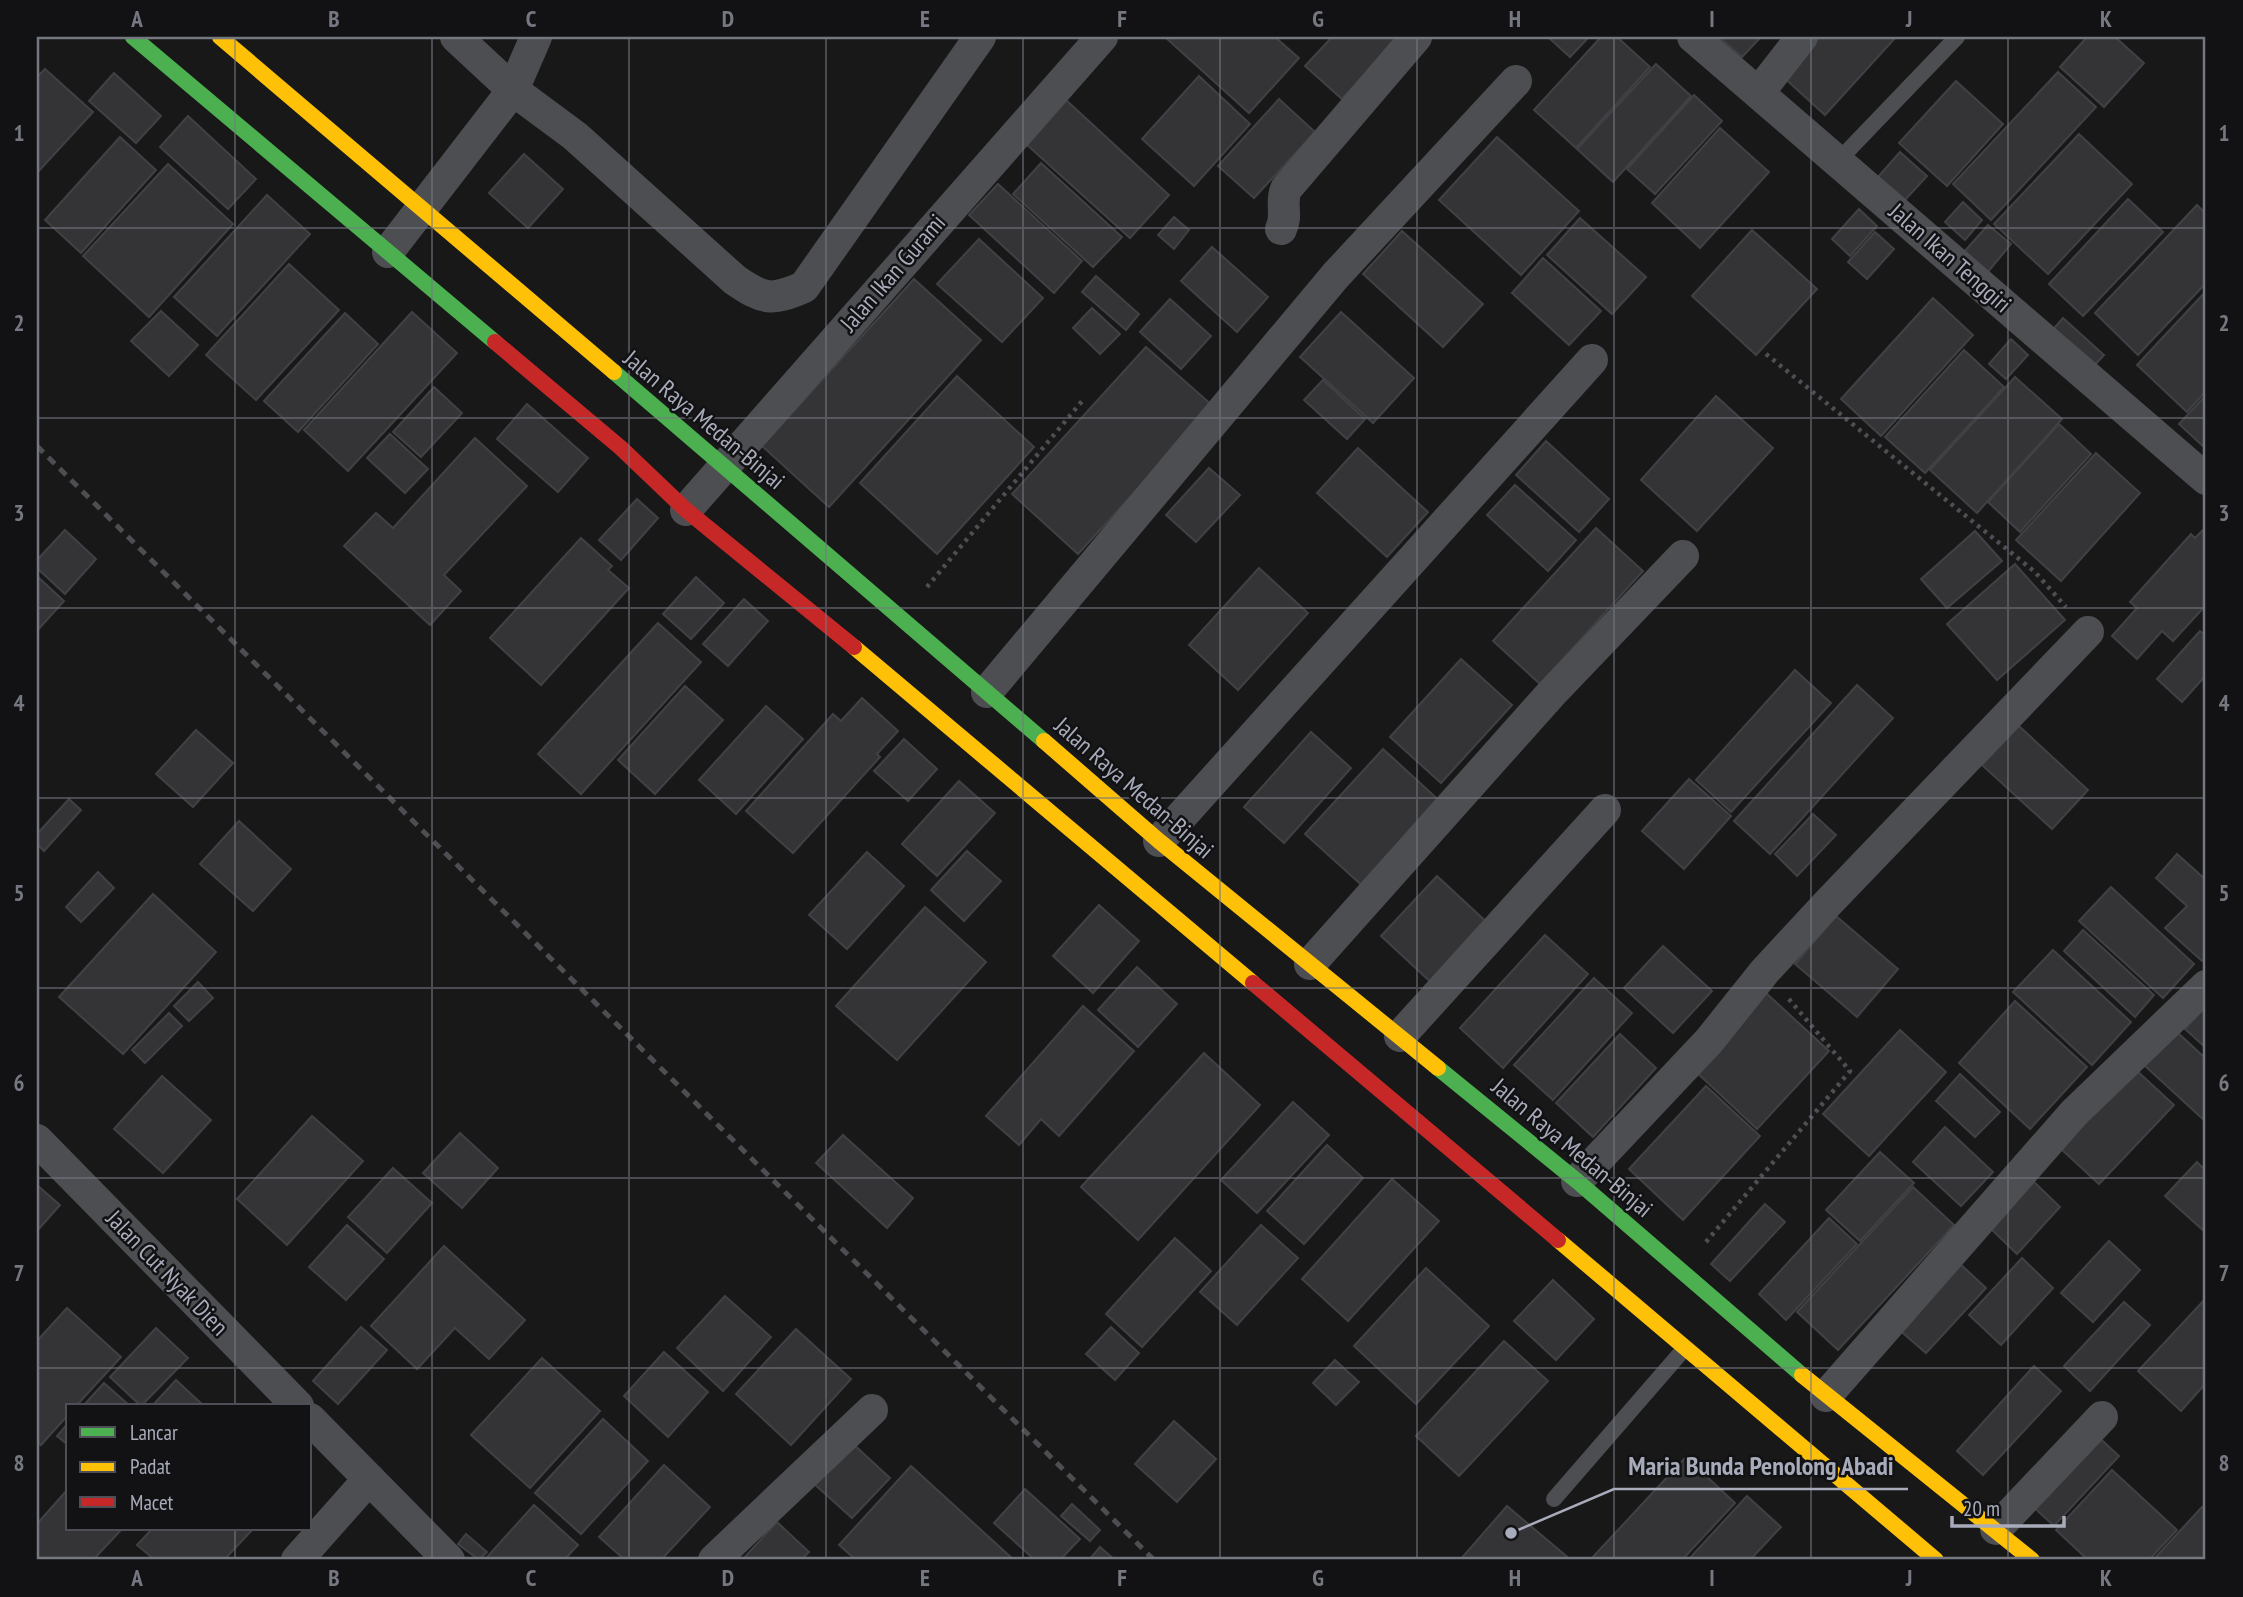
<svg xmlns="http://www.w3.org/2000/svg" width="2243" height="1597" viewBox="0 0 2243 1597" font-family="'PT Sans Narrow',sans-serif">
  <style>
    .building { fill: #343436; stroke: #404144; stroke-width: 2 }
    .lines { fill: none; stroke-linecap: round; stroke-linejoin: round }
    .path { stroke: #4e4f54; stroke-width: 4.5; stroke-dasharray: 3.5 5; stroke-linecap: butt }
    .lane { stroke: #4d4e52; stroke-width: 16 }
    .street { stroke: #4d4e52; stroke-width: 32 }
    .fast { stroke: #4caf50; stroke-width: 16 }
    .slow { stroke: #ffc107; stroke-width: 16 }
    .jam { stroke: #c62828; stroke-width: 16 }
    .rail { stroke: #4d4e51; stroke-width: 5; stroke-dasharray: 9 7; stroke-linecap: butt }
    .grid { fill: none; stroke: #767881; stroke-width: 2; stroke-opacity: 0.55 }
    .labels { text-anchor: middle; stroke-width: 5; stroke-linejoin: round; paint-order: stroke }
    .street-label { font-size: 24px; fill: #a8abba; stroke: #121214 }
    .leader { fill: none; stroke: #a8abba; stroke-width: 2.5 }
    .callout-dot { fill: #a8abba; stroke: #121214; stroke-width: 2.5 }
    .callout-label { font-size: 26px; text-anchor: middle; font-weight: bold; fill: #a8abba; stroke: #121214; stroke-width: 5; stroke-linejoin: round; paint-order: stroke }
    .neatline { fill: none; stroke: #767881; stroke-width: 2.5 }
    .grid-label { font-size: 23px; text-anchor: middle; font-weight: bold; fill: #767881 }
  </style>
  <rect width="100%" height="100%" fill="#181818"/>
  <g class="building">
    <polygon points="1165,37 1275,37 1299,58 1249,113"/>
    <polygon points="1332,37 1399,37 1342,99 1305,66"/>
    <polygon points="1548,37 1589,37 1570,57"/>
    <polygon points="1601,37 1617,37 1650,67 1576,148 1534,110"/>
    <polygon points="1719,37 1761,37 1742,57"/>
    <polygon points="1816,37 1896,37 1825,115 1781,75"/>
    <polygon points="2087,37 2115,37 2144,63 2104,107 2060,67"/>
    <polygon points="1656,64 1691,96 1613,182 1577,149"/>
    <polygon points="45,69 93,112 37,173 37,77"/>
    <polygon points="2058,72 2096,107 1991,220 1953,184"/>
    <polygon points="114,73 161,116 136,143 89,101"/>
    <polygon points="1199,76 1250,124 1194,186 1142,139"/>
    <polygon points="1956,81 2003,124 1947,186 1899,143"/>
    <polygon points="1694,95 1722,121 1655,194 1627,169"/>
    <polygon points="1279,99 1315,132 1254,198 1218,166"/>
    <polygon points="1066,100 1169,195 1130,238 1026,144"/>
    <polygon points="188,116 256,179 228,209 160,147"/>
    <polygon points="1720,128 1769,172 1700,248 1652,203"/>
    <polygon points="2079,134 2132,184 2048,274 1994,224"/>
    <polygon points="120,137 156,170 81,253 45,220"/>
    <polygon points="1497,137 1579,211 1521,275 1439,200"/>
    <polygon points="1900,152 1927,176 1904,201 1878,177"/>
    <polygon points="524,154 563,189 528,228 489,193"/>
    <polygon points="1041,163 1122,237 1093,267 1013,194"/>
    <polygon points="168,164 233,224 149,317 83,256"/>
    <polygon points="998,184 1082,261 1054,293 969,215"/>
    <polygon points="267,195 310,234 217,336 174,297"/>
    <polygon points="2128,199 2163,232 2083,316 2049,284"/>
    <polygon points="1963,202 1982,220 1965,240 1945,222"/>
    <polygon points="2197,205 2206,214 2206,283 2138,355 2095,313"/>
    <polygon points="1859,209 1877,226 1850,256 1832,239"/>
    <polygon points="1174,217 1189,230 1174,249 1158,235"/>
    <polygon points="1580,218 1646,277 1612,314 1547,255"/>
    <polygon points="1988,225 2011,244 1987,273 1964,252"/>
    <polygon points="1752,230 1817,289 1756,355 1692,296"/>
    <polygon points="1402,231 1483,304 1443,347 1363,274"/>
    <polygon points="1875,232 1894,249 1867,279 1848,262"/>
    <polygon points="979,239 1043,298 1002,342 937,284"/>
    <polygon points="1212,247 1268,297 1237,332 1181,281"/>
    <polygon points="1543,258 1601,311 1569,345 1512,293"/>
    <polygon points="289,264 339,310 256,400 206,355"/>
    <polygon points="1096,276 1139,314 1126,330 1082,292"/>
    <polygon points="914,279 981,340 829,507 762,446"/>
    <polygon points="2206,291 2206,391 2187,412 2137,365"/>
    <polygon points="1933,298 1973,335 1881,436 1841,399"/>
    <polygon points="1170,299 1211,336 1181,369 1140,332"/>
    <polygon points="1092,308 1120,334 1100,354 1073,328"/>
    <polygon points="161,311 198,345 169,376 131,341"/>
    <polygon points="412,312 457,353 348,471 304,430"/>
    <polygon points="1341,312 1414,378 1373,423 1300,357"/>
    <polygon points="345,313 378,344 298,432 264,401"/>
    <polygon points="2063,318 2104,355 2091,369 2050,333"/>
    <polygon points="2011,339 2028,355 2006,379 1989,364"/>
    <polygon points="1146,347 1213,406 1078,554 1012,494"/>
    <polygon points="1964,350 2004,387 1925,473 1885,437"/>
    <polygon points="957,376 1034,447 937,554 860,483"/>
    <polygon points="2015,377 2062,419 1977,513 1930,470"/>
    <polygon points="1323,380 1365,419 1347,439 1304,400"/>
    <polygon points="434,387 462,413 421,457 393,432"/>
    <polygon points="2206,395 2206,449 2179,424"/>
    <polygon points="1716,396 1773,448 1697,531 1641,480"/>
    <polygon points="527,404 588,458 558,492 497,439"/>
    <polygon points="2059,424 2091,454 2020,532 1988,502"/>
    <polygon points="390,434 428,469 405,493 367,458"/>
    <polygon points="475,438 527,486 444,575 461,591 430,625 344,546 376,513 393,528"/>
    <polygon points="1546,441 1609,499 1579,532 1516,475"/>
    <polygon points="1358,448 1428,512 1387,557 1317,493"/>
    <polygon points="2096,453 2140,493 2061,581 2016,540"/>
    <polygon points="1209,468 1240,495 1196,542 1166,515"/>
    <polygon points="1515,485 1576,540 1548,571 1487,515"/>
    <polygon points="637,499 658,518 621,560 599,540"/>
    <polygon points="2206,527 2206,605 2173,641 2162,631 2137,659 2112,636 2137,608 2130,602 2191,534 2195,538"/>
    <polygon points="1596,528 1643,571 1540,684 1493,641"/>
    <polygon points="65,530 96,559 65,594 37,568 37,560"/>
    <polygon points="1975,531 2002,561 1947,608 1921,579"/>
    <polygon points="581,538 612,566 608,570 629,588 541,685 490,638"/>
    <polygon points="2015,564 2065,620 1997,680 1947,624"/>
    <polygon points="1259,568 1308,613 1238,690 1189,645"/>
    <polygon points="37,576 64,601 37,631"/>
    <polygon points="696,577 724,603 691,639 663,614"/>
    <polygon points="744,599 768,621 728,666 703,644"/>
    <polygon points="658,623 701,662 581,794 538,754"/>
    <polygon points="2200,631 2206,636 2206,675 2182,702 2157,679"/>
    <polygon points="1461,659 1512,705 1441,783 1390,737"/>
    <polygon points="1795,670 1831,703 1731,812 1696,780"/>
    <polygon points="1857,685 1893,718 1770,854 1734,821"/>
    <polygon points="685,686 723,720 655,794 618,760"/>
    <polygon points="862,698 898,731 877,754 880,757 793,853 746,811 833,714 841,721"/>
    <polygon points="766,706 803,739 736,814 699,780"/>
    <polygon points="2019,726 2088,790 2052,829 1982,765"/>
    <polygon points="196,730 233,763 193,807 156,774"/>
    <polygon points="1311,732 1351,768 1284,843 1244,807"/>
    <polygon points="904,739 937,769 908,801 874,771"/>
    <polygon points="1383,749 1443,804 1366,889 1305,834"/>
    <polygon points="1689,779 1731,816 1684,869 1642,831"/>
    <polygon points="959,781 995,813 937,876 902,844"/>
    <polygon points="69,799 81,810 44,851 37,844 37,834"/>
    <polygon points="1813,814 1836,835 1797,876 1775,854"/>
    <polygon points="239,821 291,869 253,911 200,864"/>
    <polygon points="967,851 1001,881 964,921 931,890"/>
    <polygon points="867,852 904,886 847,949 809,915"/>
    <polygon points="2177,854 2206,880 2206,957 2202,961 2165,928 2187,906 2156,878"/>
    <polygon points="98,872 114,888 81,922 66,907"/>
    <polygon points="1437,876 1491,926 1436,987 1381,936"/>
    <polygon points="2111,887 2194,964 2163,998 2079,921"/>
    <polygon points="153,894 216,952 123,1054 59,997"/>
    <polygon points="1099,905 1139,941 1093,993 1053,956"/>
    <polygon points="925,907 986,962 897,1060 836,1006"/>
    <polygon points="1836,916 1898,969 1857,1017 1795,964"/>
    <polygon points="2083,930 2154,995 2135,1017 2064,951"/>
    <polygon points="1545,935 1588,974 1503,1068 1460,1028"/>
    <polygon points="1663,946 1712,991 1673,1033 1624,988"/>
    <polygon points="2053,950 2131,1022 2092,1065 2013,992"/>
    <polygon points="1137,967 1177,1004 1138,1047 1098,1010"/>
    <polygon points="1594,978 1632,1013 1553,1100 1514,1065"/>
    <polygon points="198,982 213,998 189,1021 174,1006"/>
    <polygon points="1765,992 1829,1051 1757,1129 1694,1070"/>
    <polygon points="2015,1001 2087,1067 2030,1129 1959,1063"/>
    <polygon points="1083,1006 1134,1051 1059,1136 1041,1119 1019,1145 986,1116"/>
    <polygon points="2206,1006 2206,1048 2185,1029"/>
    <polygon points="169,1013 182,1026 145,1063 132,1050"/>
    <polygon points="1900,1030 1946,1072 1869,1156 1823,1114"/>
    <polygon points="2176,1031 2206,1059 2206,1122 2144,1065"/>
    <polygon points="1620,1034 1656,1068 1593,1137 1556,1103"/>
    <polygon points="1204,1053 1260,1105 1138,1240 1081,1187"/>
    <polygon points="2135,1069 2174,1105 2099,1184 2061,1149"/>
    <polygon points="1960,1074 2000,1112 1975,1137 1936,1101"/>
    <polygon points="162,1076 211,1120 163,1173 114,1129"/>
    <polygon points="1706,1086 1760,1136 1683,1220 1629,1169"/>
    <polygon points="1293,1102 1329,1135 1257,1213 1221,1180"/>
    <polygon points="312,1116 363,1161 287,1245 237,1199"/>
    <polygon points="1945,1127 1993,1172 1961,1206 1913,1162"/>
    <polygon points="460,1133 498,1168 462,1208 423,1173"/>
    <polygon points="843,1135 913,1198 887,1228 816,1163"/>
    <polygon points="1327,1145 1363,1178 1304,1244 1267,1211"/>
    <polygon points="1880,1152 1914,1183 1860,1241 1826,1210"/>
    <polygon points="2197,1162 2206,1171 2206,1233 2165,1196"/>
    <polygon points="393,1168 432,1203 387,1253 348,1217"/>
    <polygon points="1392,1179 1439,1221 1348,1321 1302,1279"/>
    <polygon points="2033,1181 2060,1207 2017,1254 1989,1227"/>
    <polygon points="37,1185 60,1205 37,1231"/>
    <polygon points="1913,1187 1954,1225 1838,1350 1797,1312"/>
    <polygon points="1765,1204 1785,1222 1730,1281 1711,1264"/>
    <polygon points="1829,1218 1857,1244 1786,1320 1759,1294"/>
    <polygon points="347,1225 384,1259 346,1300 309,1267"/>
    <polygon points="1261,1225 1298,1258 1237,1325 1200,1292"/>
    <polygon points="1175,1238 1211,1271 1142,1347 1106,1314"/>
    <polygon points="2109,1241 2140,1270 2093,1322 2061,1293"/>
    <polygon points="444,1246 525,1320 489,1359 455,1328 417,1369 371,1326"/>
    <polygon points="2022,1258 2053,1288 2001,1345 1969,1315"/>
    <polygon points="1958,1262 1986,1288 1926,1353 1897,1328"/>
    <polygon points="1426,1268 1489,1326 1416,1404 1354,1346"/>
    <polygon points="1553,1280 1594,1319 1556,1360 1514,1321"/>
    <polygon points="725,1296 771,1337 723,1391 677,1348"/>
    <polygon points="2206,1298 2206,1383 2181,1411 2138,1371"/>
    <polygon points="2124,1302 2150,1325 2090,1391 2064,1366"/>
    <polygon points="67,1308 121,1357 76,1406 68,1406 68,1415 41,1445 37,1441 37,1341"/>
    <polygon points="361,1327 387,1350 338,1404 313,1381"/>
    <polygon points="1111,1327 1139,1353 1115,1380 1086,1354"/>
    <polygon points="156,1328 188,1358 141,1406 110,1377"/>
    <polygon points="796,1329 851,1379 791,1445 736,1394"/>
    <polygon points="1504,1341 1548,1381 1459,1476 1416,1436"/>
    <polygon points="664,1352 708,1392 668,1437 624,1396"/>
    <polygon points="542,1358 600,1411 530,1488 471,1435"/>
    <polygon points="1335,1360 1359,1382 1336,1405 1313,1383"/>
    <polygon points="2034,1366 2061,1391 1983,1475 1957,1451"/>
    <polygon points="176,1380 204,1406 152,1406"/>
    <polygon points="104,1383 130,1406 83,1406"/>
    <polygon points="603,1419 648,1461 581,1534 535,1493"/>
    <polygon points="1174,1421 1216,1459 1177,1502 1135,1464"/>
    <polygon points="68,1423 68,1445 57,1436"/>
    <polygon points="2092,1431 2119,1456 2054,1526 2027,1501"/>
    <polygon points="851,1442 890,1478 852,1518 813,1483"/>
    <polygon points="1686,1457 1735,1503 1682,1560 1590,1560"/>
    <polygon points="664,1465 710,1507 661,1560 625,1560 599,1537"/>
    <polygon points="911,1466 1014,1560 856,1560 839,1545"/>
    <polygon points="2112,1470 2177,1530 2149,1560 2088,1560 2056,1530"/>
    <polygon points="68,1489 68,1529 122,1529 93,1560 37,1560 37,1524"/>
    <polygon points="1025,1489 1080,1539 1060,1560 1035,1560 994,1523"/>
    <polygon points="1747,1496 1781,1527 1750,1560 1688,1560"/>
    <polygon points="1072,1504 1100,1530 1090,1541 1061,1516"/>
    <polygon points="534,1505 578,1545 564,1560 491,1560 487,1557"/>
    <polygon points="1507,1506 1571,1560 1460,1560"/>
    <polygon points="2202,1507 2206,1511 2206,1560 2153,1560"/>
    <polygon points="777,1522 809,1552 801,1560 742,1560"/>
    <polygon points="152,1529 253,1529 224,1560 155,1560 137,1545"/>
    <polygon points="466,1534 487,1552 479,1560 458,1544"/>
    <polygon points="1100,1547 1115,1560 1089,1560"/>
  </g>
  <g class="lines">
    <g class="path">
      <polyline points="1766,354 2035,572 2066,607"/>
      <polyline points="927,587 1083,400"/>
      <polyline points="1706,1242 1850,1071 1788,998"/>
    </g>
    <g class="lane">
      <polyline points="1838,161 1957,37"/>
      <polyline points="1554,1499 1685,1348"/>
    </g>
    <g class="street">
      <path d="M456 37 513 90 575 136 735 280C764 300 772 301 804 287L980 37"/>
      <polyline points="1693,37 2206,479"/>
      <polyline points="1759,92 1802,37"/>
      <path d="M1281 229C1288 215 1280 203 1286 189L1416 37"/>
      <polyline points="388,252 513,90 536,37"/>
      <polyline points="686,510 1102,37"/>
      <polyline points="987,692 1336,275 1516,81"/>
      <polyline points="1159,841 1592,360"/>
      <polyline points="1310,964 1550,695 1683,556"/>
      <polyline points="1400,1036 1605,810"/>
      <polyline points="37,1140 298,1406"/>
      <polyline points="1577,1181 1709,1041 1765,971 1828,903 2088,632"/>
      <polyline points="1826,1396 2074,1113 2206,986"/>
      <polyline points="310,1419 449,1560"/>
      <polyline points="1996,1529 2102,1417"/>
      <polyline points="297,1560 369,1479"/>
      <polyline points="714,1560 872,1410"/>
    </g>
    <g class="fast">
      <polyline points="133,37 495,342"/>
      <polyline points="614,372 1044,741"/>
      <polyline points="1438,1068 1577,1181 1802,1375"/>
    </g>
    <g class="slow">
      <polyline points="220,37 614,372"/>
      <polyline points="854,647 1253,983"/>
      <polyline points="1044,741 1159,841 1438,1068"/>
      <polyline points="1558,1240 1936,1560"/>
      <polyline points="1802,1375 2032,1560"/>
    </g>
    <g class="jam">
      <polyline points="495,342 621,448 686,510 854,647"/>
      <polyline points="1253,983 1558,1240"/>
    </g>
    <polyline class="rail" points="37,446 1154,1560"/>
  </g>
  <path class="grid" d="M235 37V1406M432 37V1560M629 37V1560M826 37V1560M1023 37V1560M1220 37V1560M1417 37V1560M1614 37V1560M1811 37V1560M2008 37V1560M37 228H2206M37 418H2206M37 608H2206M37 798H2206M37 988H2206M37 1178H2206M37 1368H2206M235 1529V1560"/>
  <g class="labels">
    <g class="street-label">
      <text transform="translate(1950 258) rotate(41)" y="8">Jalan Ikan Tenggiri</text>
      <text transform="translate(893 273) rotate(-49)" y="8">Jalan Ikan Gurami</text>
      <text transform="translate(704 420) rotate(40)" y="8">Jalan Raya Medan-Binjai</text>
      <text transform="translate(1134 788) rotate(41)" y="8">Jalan Raya Medan-Binjai</text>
      <text transform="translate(1572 1148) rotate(40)" y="8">Jalan Raya Medan-Binjai</text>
      <text transform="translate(167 1273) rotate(46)" y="8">Jalan Cut Nyak Dien</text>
    </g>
  </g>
  <path class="leader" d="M1511 1533L1614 1489H1908"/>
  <circle class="callout-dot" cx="1511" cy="1533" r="7"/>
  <g class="callout-label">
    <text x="1761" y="1475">Maria Bunda Penolong Abadi</text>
  </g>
  <rect width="2243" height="1597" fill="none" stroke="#121214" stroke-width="77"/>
  <rect x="66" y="1404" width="245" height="126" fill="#121214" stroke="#4e4f56" stroke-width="2"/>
  <rect x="80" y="1427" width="35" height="10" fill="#4caf50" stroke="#4e4f56" stroke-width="2"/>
  <text x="130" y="1440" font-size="21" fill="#a8abba">Lancar</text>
  <rect x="80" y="1462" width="35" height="10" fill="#ffc107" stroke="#4e4f56" stroke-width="2"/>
  <text x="130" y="1474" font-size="21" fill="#a8abba">Padat</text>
  <rect x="80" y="1497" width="35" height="10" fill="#c62828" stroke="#4e4f56" stroke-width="2"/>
  <text x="130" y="1510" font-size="21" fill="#a8abba">Macet</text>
  <path d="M1952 1516v10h112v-10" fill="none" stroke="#a8abba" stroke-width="3.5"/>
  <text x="1963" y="1516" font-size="21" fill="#a8abba" stroke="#121214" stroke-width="5" paint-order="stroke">20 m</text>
  <rect x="38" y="38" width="2166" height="1520" class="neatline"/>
  <g class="grid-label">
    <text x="137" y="27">A</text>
    <text x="334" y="27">B</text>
    <text x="531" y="27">C</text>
    <text x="728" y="27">D</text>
    <text x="925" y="27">E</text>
    <text x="1122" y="27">F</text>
    <text x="1318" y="27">G</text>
    <text x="1515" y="27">H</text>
    <text x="1712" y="27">I</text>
    <text x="1909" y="27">J</text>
    <text x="2106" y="27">K</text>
    <text x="19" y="141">1</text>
    <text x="2224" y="141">1</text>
    <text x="19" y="331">2</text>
    <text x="2224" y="331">2</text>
    <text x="19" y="521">3</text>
    <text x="2224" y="521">3</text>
    <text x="19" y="711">4</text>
    <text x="2224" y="711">4</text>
    <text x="19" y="901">5</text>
    <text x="2224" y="901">5</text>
    <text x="19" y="1091">6</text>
    <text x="2224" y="1091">6</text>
    <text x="19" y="1281">7</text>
    <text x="2224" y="1281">7</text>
    <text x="19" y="1471">8</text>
    <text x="2224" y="1471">8</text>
    <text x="137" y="1586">A</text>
    <text x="334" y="1586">B</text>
    <text x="531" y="1586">C</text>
    <text x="728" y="1586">D</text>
    <text x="925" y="1586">E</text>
    <text x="1122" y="1586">F</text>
    <text x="1318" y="1586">G</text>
    <text x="1515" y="1586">H</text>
    <text x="1712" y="1586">I</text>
    <text x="1909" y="1586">J</text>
    <text x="2106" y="1586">K</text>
  </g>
</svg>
